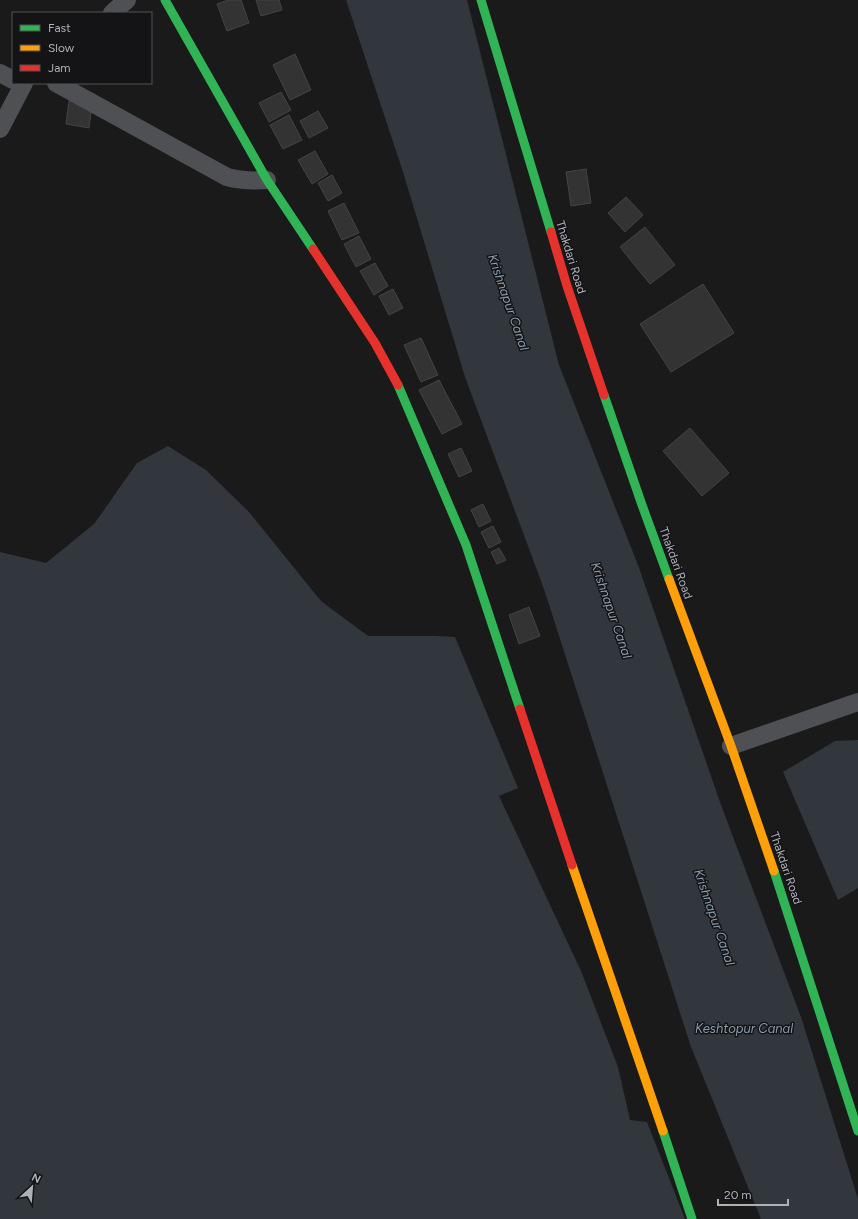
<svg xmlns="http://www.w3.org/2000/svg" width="858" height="1219" viewBox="0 0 858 1219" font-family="Figtree,sans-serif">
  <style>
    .water { fill: #31373d }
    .building { fill: #333334; stroke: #434446 }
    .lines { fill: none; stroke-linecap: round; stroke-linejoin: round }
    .street { stroke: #4f5053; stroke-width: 18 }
    .fast { stroke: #30b455; stroke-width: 9 }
    .slow { stroke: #ff9f0a; stroke-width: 9 }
    .jam { stroke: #e5322d; stroke-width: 9 }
    .labels { text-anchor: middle; stroke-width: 3; stroke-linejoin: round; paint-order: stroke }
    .street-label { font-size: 12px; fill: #adb1b9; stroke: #141416 }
    .water-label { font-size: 13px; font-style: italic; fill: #899daf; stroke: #141416 }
  </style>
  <rect width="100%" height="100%" fill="#1a1a1a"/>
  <g class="water">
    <polygon points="346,0 467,0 559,365 638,565 721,805 801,1017 858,1199 858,1219 761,1219 691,1047 544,589 465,377 403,172"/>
    <polygon points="168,446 206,470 249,512 321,601 368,636 436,636 455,637 518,788 499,796 581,971 618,1067 630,1120 647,1122 685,1219 0,1219 0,552 46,563 94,524 137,463"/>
    <polygon points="858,740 858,888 838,900 783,772 835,741"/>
  </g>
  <g class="building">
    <polygon points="228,0 241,0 249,23 227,31 217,4"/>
    <polygon points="256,0 279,0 282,10 261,16"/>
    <polygon points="295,54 311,90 290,100 273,65"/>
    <polygon points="281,92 291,110 269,122 259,103"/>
    <polygon points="69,101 92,105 89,128 66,124"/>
    <polygon points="318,111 328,128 309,138 300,121"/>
    <polygon points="289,115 302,140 283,149 270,125"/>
    <polygon points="315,151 328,174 312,184 298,160"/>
    <polygon points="586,169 591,203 571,206 566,172"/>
    <polygon points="332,175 342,193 328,201 318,183"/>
    <polygon points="626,197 643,215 625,232 608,213"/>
    <polygon points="344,203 359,233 342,240 328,211"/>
    <polygon points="645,227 675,265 650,284 620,247"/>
    <polygon points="359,236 371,259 356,267 344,244"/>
    <polygon points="375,263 388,286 374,295 360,271"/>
    <polygon points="703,284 734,333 671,372 640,324"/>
    <polygon points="393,289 403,308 389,315 379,296"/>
    <polygon points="421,338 438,375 421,382 404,345"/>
    <polygon points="439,380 462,424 442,434 419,390"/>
    <polygon points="690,428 729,473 702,496 663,451"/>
    <polygon points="461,448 472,471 459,477 448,454"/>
    <polygon points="483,504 491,521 479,527 471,510"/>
    <polygon points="493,526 501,542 489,548 481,532"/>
    <polygon points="499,548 506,560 497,564 491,552"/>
    <polygon points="529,607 540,636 519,644 509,615"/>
  </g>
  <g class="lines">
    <g class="street">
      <polyline points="112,13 127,0"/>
      <polyline points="0,73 13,80"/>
      <path d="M56 83 227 177C241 181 253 181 267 180"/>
      <polyline points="0,129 24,83"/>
      <polyline points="731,746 858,702"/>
    </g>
    <g class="fast">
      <polyline points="165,0 267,180 313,249"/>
      <polyline points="481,0 551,232"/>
      <polyline points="398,385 466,545 520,709"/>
      <polyline points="604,395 642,505 669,579"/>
      <polyline points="774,871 858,1131"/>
      <polyline points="663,1131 692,1219"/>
    </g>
    <g class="slow">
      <polyline points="669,579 731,746 774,871"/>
      <polyline points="572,865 663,1131"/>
    </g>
    <g class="jam">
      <polyline points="551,232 567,286 604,395"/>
      <polyline points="313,249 375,343 398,385"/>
      <polyline points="520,709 572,865"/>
    </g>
  </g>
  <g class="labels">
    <g class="street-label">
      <text transform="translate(571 257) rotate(73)" y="4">Thakdari Road</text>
      <text transform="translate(676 563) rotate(70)" y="4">Thakdari Road</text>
      <text transform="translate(786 868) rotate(71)" y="4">Thakdari Road</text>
    </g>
    <g class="water-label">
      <text transform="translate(509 302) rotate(71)" y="5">Krishnapur Canal</text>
      <text transform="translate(612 610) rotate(71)" y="5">Krishnapur Canal</text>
      <text transform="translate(715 917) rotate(71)" y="5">Krishnapur Canal</text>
      <text x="744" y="1033">Keshtopur Canal</text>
    </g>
  </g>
  <rect x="12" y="12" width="140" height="72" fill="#141416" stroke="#515357"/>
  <rect x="20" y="25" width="20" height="6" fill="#30b455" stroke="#515357"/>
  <text x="48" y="32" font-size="12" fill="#adb1b9">Fast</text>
  <rect x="20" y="45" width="20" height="6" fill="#ff9f0a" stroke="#515357"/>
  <text x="48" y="52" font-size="12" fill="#adb1b9">Slow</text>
  <rect x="20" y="65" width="20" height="6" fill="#e5322d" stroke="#515357"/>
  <text x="48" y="72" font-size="12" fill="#adb1b9">Jam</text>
  <g transform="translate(32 1187) rotate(26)" stroke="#141416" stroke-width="3" paint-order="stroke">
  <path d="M0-3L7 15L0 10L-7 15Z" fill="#adb1b9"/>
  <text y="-6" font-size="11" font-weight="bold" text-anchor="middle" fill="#adb1b9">N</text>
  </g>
  <path d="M718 1199v6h70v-6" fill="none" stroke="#adb1b9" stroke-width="2"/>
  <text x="724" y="1199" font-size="12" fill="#adb1b9" stroke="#141416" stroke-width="3" paint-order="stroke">20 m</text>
</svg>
